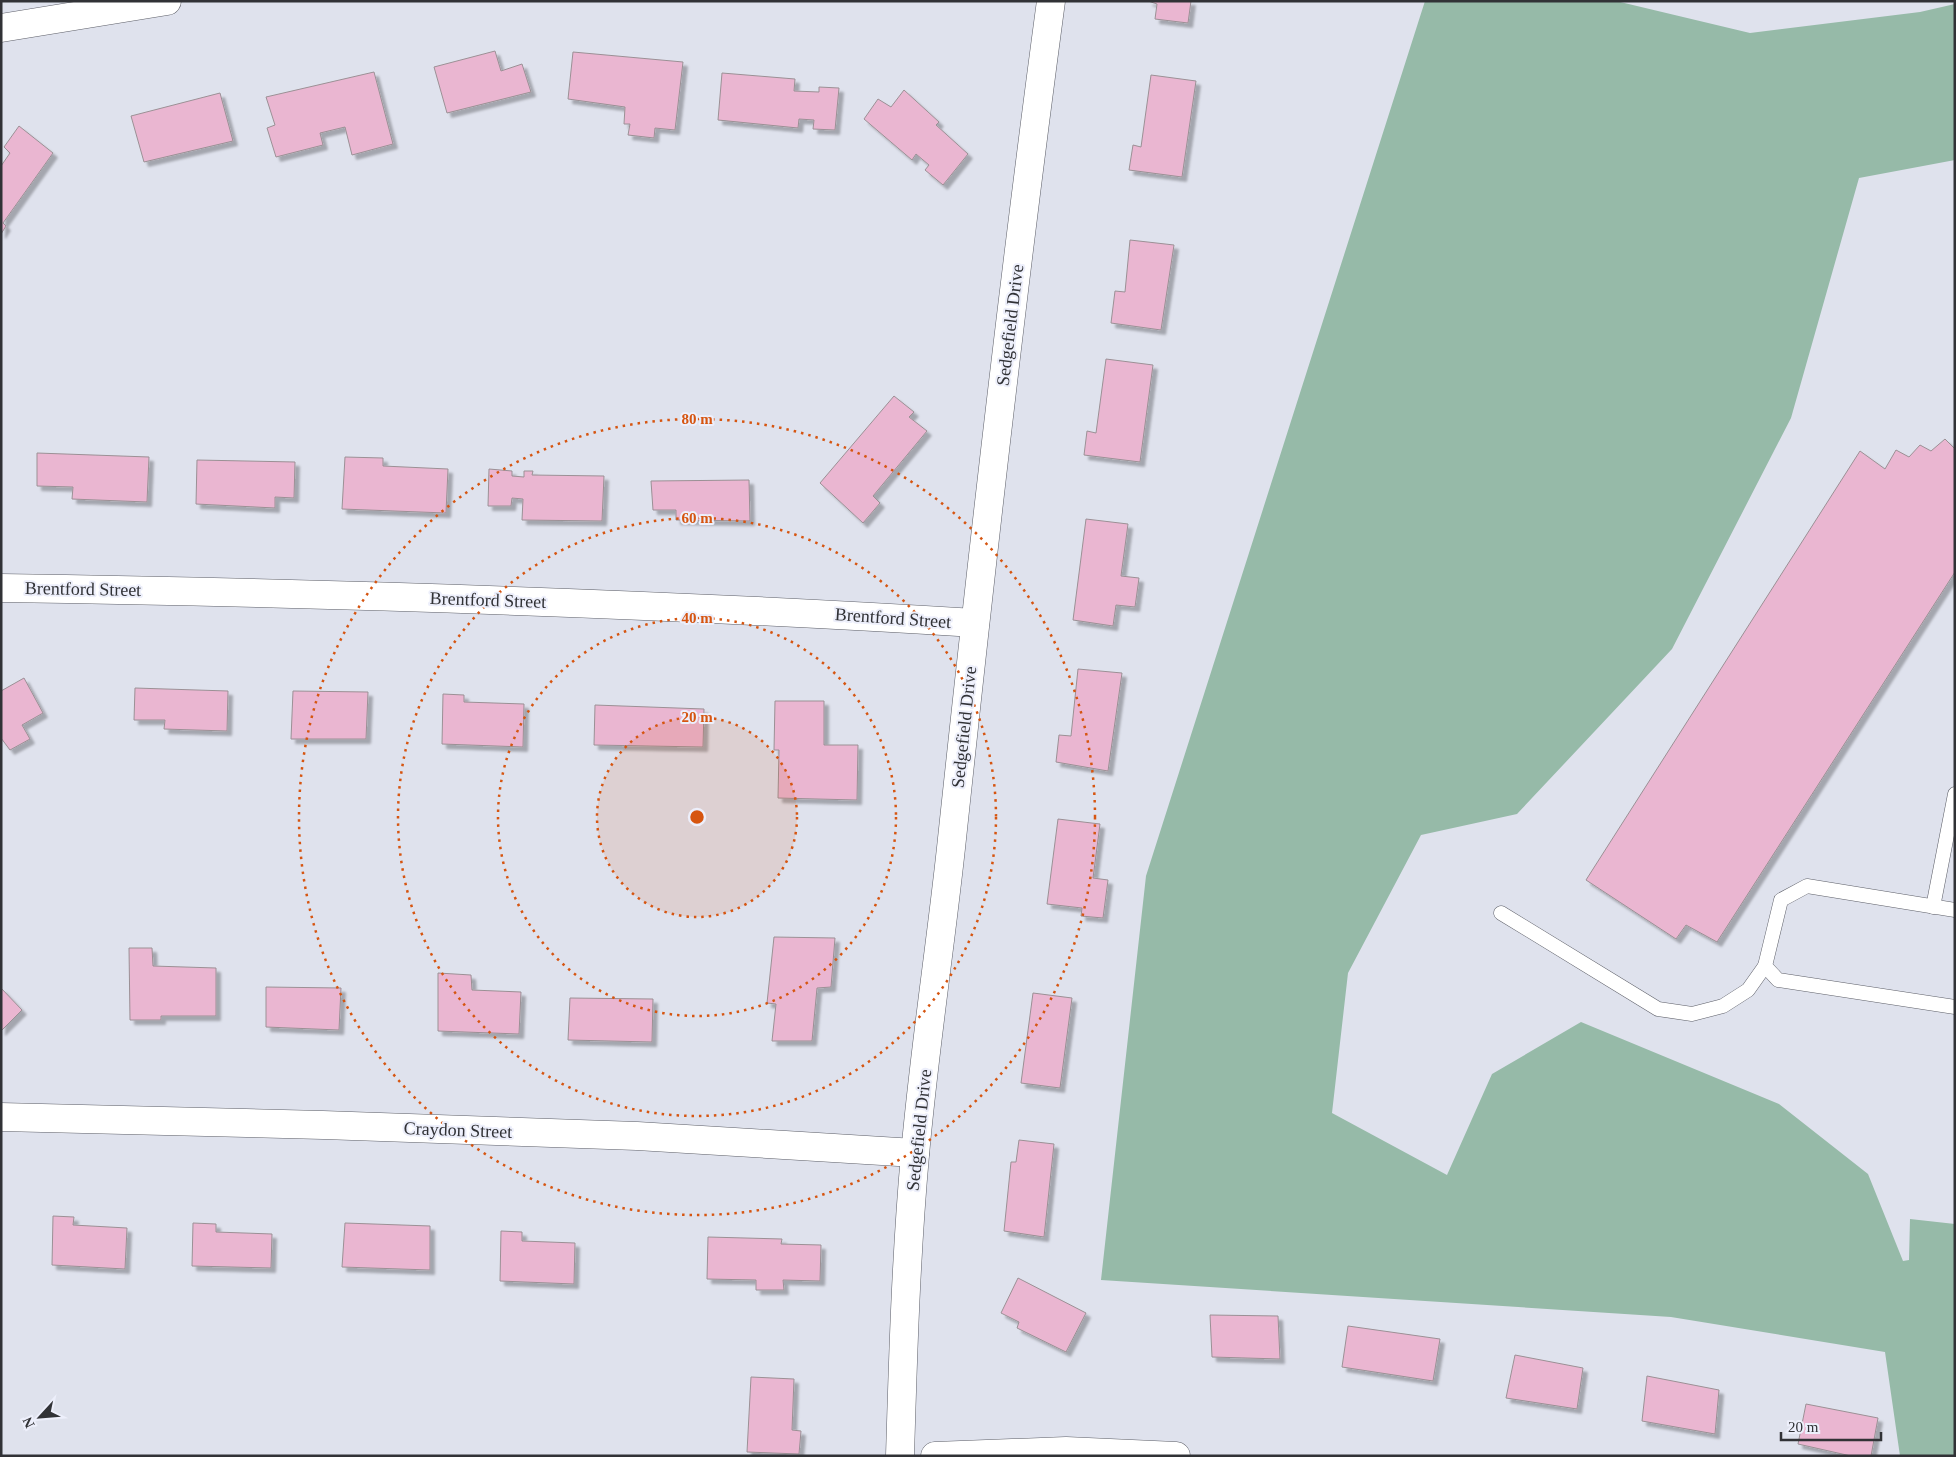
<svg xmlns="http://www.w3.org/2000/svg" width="1956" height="1457" viewBox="0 0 1956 1457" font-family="'Times New Roman',serif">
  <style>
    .green { fill: #96baa8 }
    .building { fill: #eab6d1; stroke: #9b9095; filter: url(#shadow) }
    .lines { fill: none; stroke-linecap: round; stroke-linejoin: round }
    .lane-casing { stroke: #5d5f68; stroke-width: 15 }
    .street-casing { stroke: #5d5f68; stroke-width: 29 }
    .lane { stroke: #fff; stroke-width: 14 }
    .street { stroke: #fff; stroke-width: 28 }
    .ring { fill: none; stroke: #d65510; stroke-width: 2.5; stroke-dasharray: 2.5 5 }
    .labels { text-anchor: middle; stroke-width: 4; stroke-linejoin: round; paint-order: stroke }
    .street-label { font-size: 18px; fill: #313236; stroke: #edeffb }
    .centre { fill: #d65510; stroke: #edeffb; stroke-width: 2.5 }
    .ring-label { font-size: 15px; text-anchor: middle; font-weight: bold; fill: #d65510; stroke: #edeffb; stroke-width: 4; stroke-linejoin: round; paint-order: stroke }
  </style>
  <defs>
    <filter id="shadow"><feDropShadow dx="4.5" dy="4.5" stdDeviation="1" flood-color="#0004"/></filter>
  </defs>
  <rect width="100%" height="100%" fill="#dfe2ed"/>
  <polygon class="green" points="1425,1 1616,1 1750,33 1920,12 1955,4 1955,160 1859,178 1791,418 1672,649 1517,814 1421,835 1348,973 1332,1113 1447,1175 1492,1074 1581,1022 1779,1104 1868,1174 1903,1261 1909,1260 1910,1219 1955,1224 1955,1456 1900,1456 1885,1352 1671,1317 1101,1280 1146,876"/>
  <g class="building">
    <polygon points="1148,1 1191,1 1188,23 1155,19 1157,4"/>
    <polygon points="495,51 501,71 522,64 531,92 447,113 434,67"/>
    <polygon points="573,52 683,62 675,130 655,128 654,138 628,135 630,124 624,124 625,107 568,99"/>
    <polygon points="374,72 393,144 352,155 345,127 320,133 323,145 276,157 267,128 275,125 266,97"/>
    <polygon points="722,73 795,79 794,91 819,92 819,87 839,88 835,130 813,129 814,120 799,119 798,128 718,120"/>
    <polygon points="1151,75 1196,81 1182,177 1129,170 1133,145 1141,147"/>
    <polygon points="904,90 939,122 936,125 968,154 943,185 925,170 929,165 916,154 912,160 864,119 878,99 891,107"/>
    <polygon points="220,93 233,141 144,162 131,116"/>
    <polygon points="19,126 53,153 3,223 6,226 1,234 1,166 10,153 4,147"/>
    <polygon points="1130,240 1174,245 1161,330 1111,323 1115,291 1125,292"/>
    <polygon points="1106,359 1153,365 1140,462 1084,455 1087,431 1096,433"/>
    <polygon points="894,396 914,412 909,417 927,431 873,496 880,503 863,523 820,483"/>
    <polygon points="1945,439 1955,449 1955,572 1717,942 1686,925 1676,939 1586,880 1860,451 1885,469 1896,450 1909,457 1920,445 1931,451"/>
    <polygon points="37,453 149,457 147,502 72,499 73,487 37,486"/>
    <polygon points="345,457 383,458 383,466 448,469 446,513 342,509"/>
    <polygon points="197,460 295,462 294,498 275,497 275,508 196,504"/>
    <polygon points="489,469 512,471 512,476 524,477 524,471 533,471 532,475 604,476 602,521 522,520 523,499 512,498 511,506 488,506"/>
    <polygon points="749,480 750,521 676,520 676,510 653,510 651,481"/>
    <polygon points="1086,519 1128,524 1121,576 1139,578 1135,607 1116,605 1113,626 1073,620"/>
    <polygon points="1078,669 1122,673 1108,771 1056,762 1059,735 1071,736"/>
    <polygon points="24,678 43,713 22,725 30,739 10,750 1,738 1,691"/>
    <polygon points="135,688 228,691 227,731 164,729 165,720 134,720"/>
    <polygon points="293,691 368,692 366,739 291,739"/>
    <polygon points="443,694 464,695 464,702 524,704 523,747 442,744"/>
    <polygon points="775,701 824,701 824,745 858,745 857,800 778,798 779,750 774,750"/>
    <polygon points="595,705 704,709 703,747 594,745"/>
    <polygon points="1058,819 1100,824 1093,878 1108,880 1103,918 1081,916 1082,908 1047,904"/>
    <polygon points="774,937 835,938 831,987 817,988 812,1041 772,1041 776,1004 767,1003"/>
    <polygon points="129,948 152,948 153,966 216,968 216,1016 161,1016 161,1020 130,1020"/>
    <polygon points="438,973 471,975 472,990 521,992 519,1034 438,1031"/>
    <polygon points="266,987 341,988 339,1030 266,1027"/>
    <polygon points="1,988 22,1010 1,1031"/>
    <polygon points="1033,993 1072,998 1060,1088 1021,1083"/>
    <polygon points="570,998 653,999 652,1042 568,1040"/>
    <polygon points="1019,1140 1054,1144 1044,1237 1004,1231 1011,1162 1016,1162"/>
    <polygon points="53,1216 74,1217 73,1225 127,1228 125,1269 52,1265"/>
    <polygon points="193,1223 216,1224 216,1232 272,1234 271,1268 192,1266"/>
    <polygon points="345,1223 430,1226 430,1270 342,1267"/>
    <polygon points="501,1231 522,1232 522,1241 575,1243 574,1284 500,1281"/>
    <polygon points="708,1237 782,1239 781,1244 821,1245 820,1281 783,1280 784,1290 756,1290 756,1280 707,1279"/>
    <polygon points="1018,1278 1086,1313 1066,1352 1017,1328 1019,1322 1001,1313"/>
    <polygon points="1210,1315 1278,1316 1280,1359 1212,1357"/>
    <polygon points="1348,1326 1440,1339 1433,1381 1342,1367"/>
    <polygon points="1515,1355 1583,1368 1577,1409 1506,1398"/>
    <polygon points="1647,1376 1719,1390 1715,1434 1642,1421"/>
    <polygon points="751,1377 794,1379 792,1430 801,1431 799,1454 747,1452"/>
    <polygon points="1806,1404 1878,1418 1871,1456 1851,1456 1798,1444"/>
  </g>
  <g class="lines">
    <defs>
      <g id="lane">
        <polyline points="1933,907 1955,794"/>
        <polyline points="1955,910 1807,886 1781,900 1765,966 1778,980 1955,1007"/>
        <polyline points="1501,913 1658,1009 1692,1014 1723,1006 1748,990 1765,966"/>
      </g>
      <g id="street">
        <polyline points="1,28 167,1"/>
        <path d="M1 588C326 593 651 603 975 623"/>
        <polyline points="1,1117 323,1125 637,1136 915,1153"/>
        <path d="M900 1456C903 1355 906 1255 915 1155 924 1052 940 950 951 848 981 565 1013 283 1051 1"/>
        <polyline points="935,1456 1066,1451 1176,1456"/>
      </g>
    </defs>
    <use href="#lane" class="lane-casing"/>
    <use href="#street" class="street-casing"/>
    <use href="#lane" class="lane"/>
    <use href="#street" class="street"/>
  </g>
  <circle cx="697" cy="817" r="100" fill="#d65510" fill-opacity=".12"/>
  <g class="ring">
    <circle cx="697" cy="817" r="100"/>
    <circle cx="697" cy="817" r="199"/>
    <circle cx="697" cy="817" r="299"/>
    <circle cx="697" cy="817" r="398"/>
  </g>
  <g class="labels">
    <g class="street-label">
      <text transform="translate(1010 325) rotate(-83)" y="6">Sedgefield Drive</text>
      <text transform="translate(83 589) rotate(1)" y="6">Brentford Street</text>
      <text transform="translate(488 600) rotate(2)" y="6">Brentford Street</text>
      <text transform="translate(893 618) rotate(4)" y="6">Brentford Street</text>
      <text transform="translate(964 727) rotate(-84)" y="6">Sedgefield Drive</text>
      <text transform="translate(458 1130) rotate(2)" y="6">Craydon Street</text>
      <text transform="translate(919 1130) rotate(-84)" y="6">Sedgefield Drive</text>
    </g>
  </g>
  <circle cx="697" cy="817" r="8" class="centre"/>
  <g class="ring-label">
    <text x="697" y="424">80 m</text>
    <text x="697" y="523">60 m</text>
    <text x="697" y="623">40 m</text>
    <text x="697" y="722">20 m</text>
  </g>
  <rect width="1956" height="1457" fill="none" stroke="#313236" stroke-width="5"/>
  <g transform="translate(40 1417) rotate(244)" stroke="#edeffb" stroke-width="4" paint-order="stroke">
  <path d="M0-4L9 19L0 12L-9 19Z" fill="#313236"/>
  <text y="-8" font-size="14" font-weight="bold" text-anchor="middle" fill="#313236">N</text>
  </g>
  <path d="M1781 1432v8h100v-8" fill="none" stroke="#313236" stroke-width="2.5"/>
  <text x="1788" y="1432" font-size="15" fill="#313236" stroke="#edeffb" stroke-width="4" paint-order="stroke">20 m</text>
</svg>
